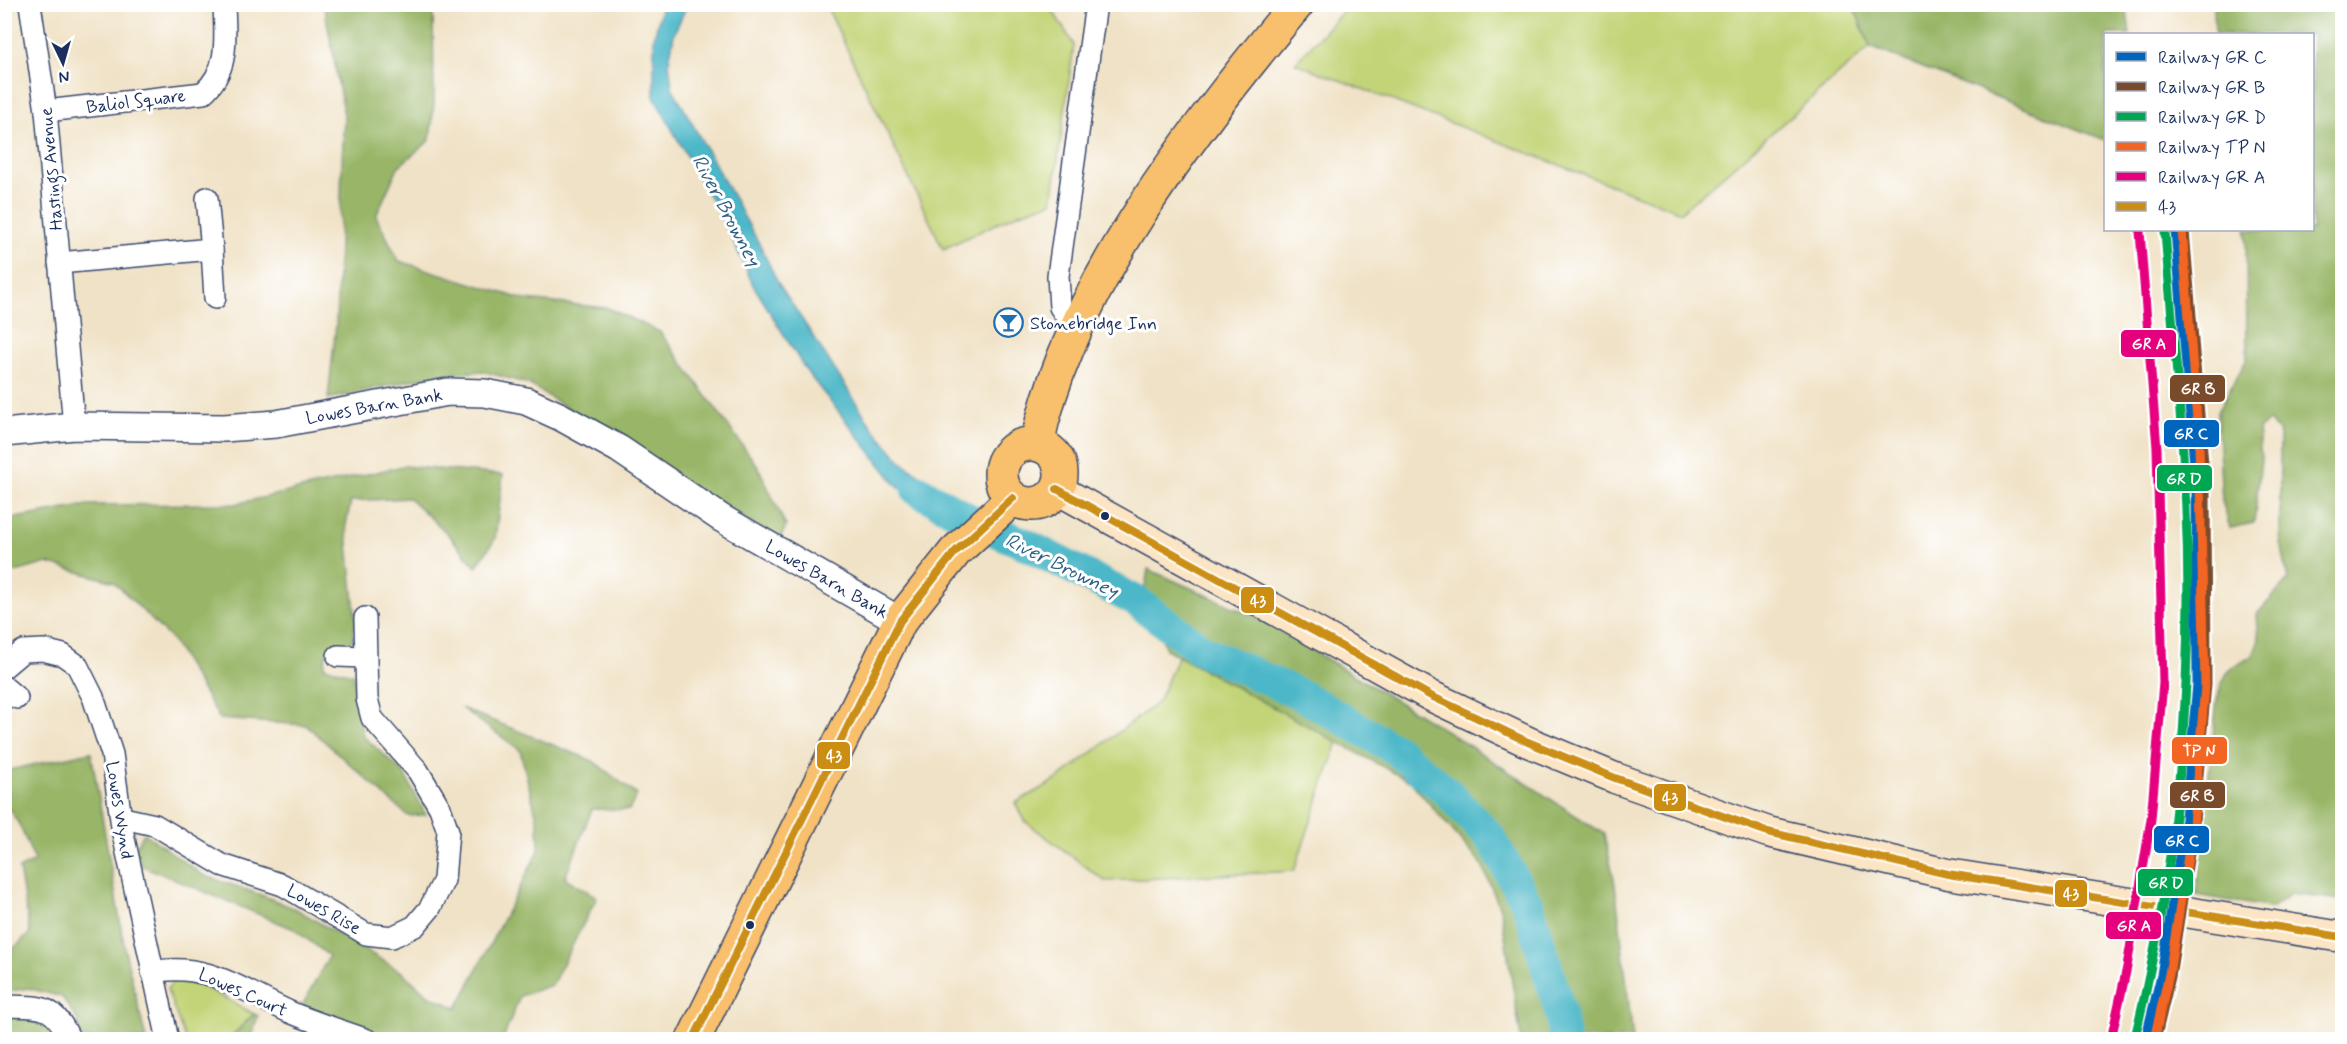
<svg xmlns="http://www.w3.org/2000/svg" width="2347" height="1044" viewBox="0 0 2347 1044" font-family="Mynerve,sans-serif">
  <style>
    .green { fill: #c2d477; stroke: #6e826a; stroke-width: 1.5 }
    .forest { fill: #99b668; stroke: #5a7263; stroke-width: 1.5 }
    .water { fill: #4bb7c8; stroke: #337393; stroke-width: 1.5 }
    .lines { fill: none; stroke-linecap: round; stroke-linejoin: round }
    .river { stroke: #4bb7c8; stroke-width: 32 }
    .minor-casing { stroke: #3b4a6e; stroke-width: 24 }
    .tertiary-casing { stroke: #3b4a6e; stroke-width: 30 }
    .secondary-casing { stroke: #3b4a6e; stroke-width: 33 }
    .primary-casing { stroke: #3b4a6e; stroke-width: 36 }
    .minor { stroke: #fff; stroke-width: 21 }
    .tertiary { stroke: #fff; stroke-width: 27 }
    .secondary { stroke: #fce5c4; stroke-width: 30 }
    .primary { stroke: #f8bf6c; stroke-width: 33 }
    .bus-1-casing { stroke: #fff; stroke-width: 12 }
    .bus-1 { stroke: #cb8e13; stroke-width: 8 }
    .rail-1-casing { stroke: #fff; stroke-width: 14 }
    .rail-2-casing { stroke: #fff; stroke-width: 14 }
    .rail-3-casing { stroke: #fff; stroke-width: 14 }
    .rail-4-casing { stroke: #fff; stroke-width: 14 }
    .rail-5-casing { stroke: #fff; stroke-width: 14 }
    .rail-1 { stroke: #0065bd; stroke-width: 9 }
    .rail-2 { stroke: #7a4b2a; stroke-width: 9 }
    .rail-3 { stroke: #00a651; stroke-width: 9 }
    .rail-4 { stroke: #f26522; stroke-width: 9 }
    .rail-5 { stroke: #e5007d; stroke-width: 9 }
    .bus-dot { fill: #1b2f5e; stroke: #fff; stroke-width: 2 }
    .labels { text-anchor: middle; stroke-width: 6; stroke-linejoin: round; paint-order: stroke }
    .street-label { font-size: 18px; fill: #1b2f5e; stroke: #fff }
    .poi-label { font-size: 18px; fill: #1b2f5e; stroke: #fff; text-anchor: start }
    .water-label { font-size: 20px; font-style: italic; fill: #2c5f83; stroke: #fff }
    .line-badge { stroke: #fff; stroke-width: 2 }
    .badge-label { font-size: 16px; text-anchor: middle; font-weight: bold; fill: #fff }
  </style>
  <rect width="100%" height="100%" fill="#fff"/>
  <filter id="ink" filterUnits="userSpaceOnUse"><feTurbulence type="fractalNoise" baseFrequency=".0167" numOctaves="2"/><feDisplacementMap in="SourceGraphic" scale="12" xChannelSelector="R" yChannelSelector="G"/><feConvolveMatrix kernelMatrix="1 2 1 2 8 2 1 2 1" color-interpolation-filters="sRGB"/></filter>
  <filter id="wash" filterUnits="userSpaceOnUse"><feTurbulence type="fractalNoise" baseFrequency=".008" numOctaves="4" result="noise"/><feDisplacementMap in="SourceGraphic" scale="24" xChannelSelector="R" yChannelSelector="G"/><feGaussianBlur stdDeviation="1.35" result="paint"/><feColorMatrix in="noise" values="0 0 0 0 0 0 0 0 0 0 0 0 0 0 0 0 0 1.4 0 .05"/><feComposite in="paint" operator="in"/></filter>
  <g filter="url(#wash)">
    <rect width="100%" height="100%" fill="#f0e2c6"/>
    <g class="green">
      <polygon points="1350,4 1855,5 1870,47 1681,212 1295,63"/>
      <polygon points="826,5 1049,5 1074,45 1052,202 1017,214 943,249"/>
      <polygon points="1178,656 1338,742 1294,871 1105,881 1026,822 1015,803 1056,780 1158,702"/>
      <polygon points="176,978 208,989 254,1014 229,1039 185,1039 167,989"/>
    </g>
    <g class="forest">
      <polygon points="324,5 433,5 434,103 430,140 398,167 376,216 399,261 525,300 608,308 660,332 758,467 786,526 779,541 773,532 767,534 529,384 482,371 429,376 328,399 336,324 344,115"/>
      <polygon points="1853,5 2126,5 2130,34 2106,34 2105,140 1870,47"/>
      <path d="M2214 5H2342V900L2291 894 2272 908 2196 895 2217 700C2224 673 2227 668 2252 657L2259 639 2257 614 2288 580 2280 536V434L2269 420 2258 430 2261 459 2254 523 2230 528 2222 500 2217 412 2247 359 2246 230H2312V34H2215Z"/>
      <polygon points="403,466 503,475 495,539 476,567 447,533 409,498 351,501 346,524 356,622 350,645 326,654 324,667 353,674 363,736 403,772 426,815 408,816 306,725 220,719 172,640 114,582 47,563 5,575 5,520 88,505 235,504"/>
      <polygon points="1148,569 1262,620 1445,730 1604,834 1615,884 1633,1039 1521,1039 1501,911 1482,865 1411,782 1166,649 1144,594"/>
      <polygon points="461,708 593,761 637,795 629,810 592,809 565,878 597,897 552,985 520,996 503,1039 390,1039 302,1006 329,956 294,929 140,865 135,848 144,833 203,875 264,896 298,910 402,972 428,995 457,1008 539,850 538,822 520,750"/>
      <polygon points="91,752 125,951 146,1039 81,1039 77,1019 62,997 28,988 5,992 5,956 30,933 19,869 35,861 19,824 10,810 5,810 5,771"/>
      <polygon points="17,1014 48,1026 52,1039 5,1040 5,1016"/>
      <polygon points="254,1014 258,1016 250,1039 229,1039"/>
    </g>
    <polygon class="water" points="662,5 687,5 674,34 669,62 672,87 761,247 777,281 872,427 901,461 929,482 960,500 945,520 922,509 895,483 807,372 753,285 730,233 654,97 654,38"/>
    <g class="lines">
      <polyline class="river" points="917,490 978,524 1021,542 1136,601 1204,651 1303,696 1396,750 1446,791 1490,837 1528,905 1560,1011 1564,1040"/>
    </g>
  </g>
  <g filter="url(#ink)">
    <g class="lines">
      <defs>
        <g id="minor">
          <polyline points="30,4 46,111 74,426"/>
          <path d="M46 111 203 93C230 70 225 37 224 4"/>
          <polyline points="212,249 215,298"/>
          <polyline points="59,263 212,249 207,198"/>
          <polyline points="1075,330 1060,307 1058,276 1096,4"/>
          <polyline points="338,656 365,657"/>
          <polyline points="4,667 23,651 43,650 63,655 77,665 93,697 112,754 123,834 168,1040"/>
          <polyline points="4,687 17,698"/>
          <polyline points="123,818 155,825 222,865 283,885 366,934 392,937 415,926 430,908 444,880 448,831 440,808 418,771 372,718 367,699 365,618"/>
          <path d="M152 972C208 961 242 991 292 1013 316 1023 342 1031 367 1040"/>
          <path d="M4 1006C41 1007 54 1003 70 1040"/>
        </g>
        <polyline id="tertiary" points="4,433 74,426 224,428 276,424 448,392 485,393 526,401 561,417 619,449 721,518 900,621"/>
        <polyline id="secondary" points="1057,489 1431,696 1528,742 1615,778 1768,832 1948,874 2342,937"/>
        <g id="primary">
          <path d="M1037 444C1069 288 1196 125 1297 4"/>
          <circle cx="1031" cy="474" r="30"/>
          <polyline points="693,1040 900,621 955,552 1013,498"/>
        </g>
      </defs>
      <use href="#minor" class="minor-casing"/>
      <use href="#tertiary" class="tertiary-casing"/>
      <use href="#secondary" class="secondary-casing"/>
      <use href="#primary" class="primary-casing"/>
      <use href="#minor" class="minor"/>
      <use href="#tertiary" class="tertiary"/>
      <use href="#secondary" class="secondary"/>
      <use href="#primary" class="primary"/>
      <defs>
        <g id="bus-1">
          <polyline points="1057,489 1431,696 1528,742 1615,778 1768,832 1948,874 2342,937"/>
          <polyline points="693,1040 900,621 955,552 1013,498"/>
        </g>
      </defs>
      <use href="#bus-1" class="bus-1-casing"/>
      <use href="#bus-1" class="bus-1"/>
      <defs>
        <polyline id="rail-1" points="2145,1040 2161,975 2185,819 2197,684 2196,489 2175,230"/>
        <polyline id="rail-2" points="2156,1040 2171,977 2195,821 2207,684 2206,488 2185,230"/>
        <path id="rail-3" d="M2135 1037C2179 859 2195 672 2185 489 2181 403 2171 317 2165 231"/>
        <polyline id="rail-4" points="2154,1040 2169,974 2193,825 2205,686 2199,446 2182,230"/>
        <polyline id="rail-5" points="2112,1035 2127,967 2151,819 2163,683 2157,448 2140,232"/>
      </defs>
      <use href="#rail-1" class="rail-1-casing"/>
      <use href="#rail-2" class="rail-2-casing"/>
      <use href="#rail-3" class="rail-3-casing"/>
      <use href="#rail-4" class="rail-4-casing"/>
      <use href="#rail-5" class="rail-5-casing"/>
      <use href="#rail-1" class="rail-1"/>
      <use href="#rail-2" class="rail-2"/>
      <use href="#rail-3" class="rail-3"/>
      <use href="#rail-4" class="rail-4"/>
      <use href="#rail-5" class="rail-5"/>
    </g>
  </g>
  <defs>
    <symbol id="bar-ring" viewBox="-11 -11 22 22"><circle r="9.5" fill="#fff" stroke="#1f6fb2" stroke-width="1.5"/><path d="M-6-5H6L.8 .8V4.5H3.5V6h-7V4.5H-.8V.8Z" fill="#1f6fb2"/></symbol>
  </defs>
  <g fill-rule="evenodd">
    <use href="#bar-ring" x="992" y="306" width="33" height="33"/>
  </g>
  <g class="bus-dot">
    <circle cx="1105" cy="516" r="5"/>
    <circle cx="750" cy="925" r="5"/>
  </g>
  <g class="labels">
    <g class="street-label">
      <text transform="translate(136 101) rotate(-7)" y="6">Baliol Square</text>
      <text transform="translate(51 169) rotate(-95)" y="6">Hastings Avenue</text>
      <text transform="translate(374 406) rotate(-10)" y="6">Lowes Barn Bank</text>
      <text transform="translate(827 579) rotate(30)" y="6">Lowes Barn Bank</text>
      <text transform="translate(120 810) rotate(81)" y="6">Lowes Wynd</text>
      <text transform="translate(324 909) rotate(30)" y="6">Lowes Rise</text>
      <text transform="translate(243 992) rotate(24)" y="6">Lowes Court</text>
    </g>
    <g class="poi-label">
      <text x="1030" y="329">Stonebridge Inn</text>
    </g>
    <g class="water-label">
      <text transform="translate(727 210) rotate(62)" y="7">River Browney</text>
      <text transform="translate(1062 565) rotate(26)" y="7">River Browney</text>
    </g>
  </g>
  <g class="line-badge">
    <rect x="2120" y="329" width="57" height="29" rx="6" fill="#e5007d"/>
    <rect x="2169" y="374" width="57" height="29" rx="6" fill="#7a4b2a"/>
    <rect x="2163" y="419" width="57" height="29" rx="6" fill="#0065bd"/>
    <rect x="2156" y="464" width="57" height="28" rx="6" fill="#00a651"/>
    <rect x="1240" y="586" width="35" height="28" rx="6" fill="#cb8e13"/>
    <rect x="2171" y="736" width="57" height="29" rx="6" fill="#f26522"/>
    <rect x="816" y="741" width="35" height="29" rx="6" fill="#cb8e13"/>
    <rect x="2169" y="781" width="57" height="28" rx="6" fill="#7a4b2a"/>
    <rect x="1653" y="783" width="34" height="29" rx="6" fill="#cb8e13"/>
    <rect x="2153" y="825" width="57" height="29" rx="6" fill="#0065bd"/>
    <rect x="2137" y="868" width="57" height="29" rx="6" fill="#00a651"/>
    <rect x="2054" y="879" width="34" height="29" rx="6" fill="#cb8e13"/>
    <rect x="2105" y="911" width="57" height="29" rx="6" fill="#e5007d"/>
  </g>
  <g class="badge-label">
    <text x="2149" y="349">GR A</text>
    <text x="2198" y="394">GR B</text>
    <text x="2191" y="439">GR C</text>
    <text x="2184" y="484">GR D</text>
    <text x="1258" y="606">43</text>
    <text x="2199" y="756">TP N</text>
    <text x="834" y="761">43</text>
    <text x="2197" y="801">GR B</text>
    <text x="1670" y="803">43</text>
    <text x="2182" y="846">GR C</text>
    <text x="2166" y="888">GR D</text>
    <text x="2071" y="899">43</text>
    <text x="2134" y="931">GR A</text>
  </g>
  <rect width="2347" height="1044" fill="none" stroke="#fff" stroke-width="24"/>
  <rect x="2104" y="33" width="210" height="198" fill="#ffffff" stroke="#a4acbf" stroke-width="1.5"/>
  <rect x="2116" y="52" width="30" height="9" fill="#0065bd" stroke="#a4acbf" stroke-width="1.5"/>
  <text x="2158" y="63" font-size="18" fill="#1b2f5e">Railway GR C</text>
  <rect x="2116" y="82" width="30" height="9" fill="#7a4b2a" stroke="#a4acbf" stroke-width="1.5"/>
  <text x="2158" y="93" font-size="18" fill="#1b2f5e">Railway GR B</text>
  <rect x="2116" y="112" width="30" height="9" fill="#00a651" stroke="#a4acbf" stroke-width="1.5"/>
  <text x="2158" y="123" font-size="18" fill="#1b2f5e">Railway GR D</text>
  <rect x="2116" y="142" width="30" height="9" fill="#f26522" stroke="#a4acbf" stroke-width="1.5"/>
  <text x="2158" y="153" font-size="18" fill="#1b2f5e">Railway TP N</text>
  <rect x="2116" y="172" width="30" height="9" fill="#e5007d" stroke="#a4acbf" stroke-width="1.5"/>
  <text x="2158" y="183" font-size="18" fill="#1b2f5e">Railway GR A</text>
  <rect x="2116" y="202" width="30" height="9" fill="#cb8e13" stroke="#a4acbf" stroke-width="1.5"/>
  <text x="2158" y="213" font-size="18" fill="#1b2f5e">43</text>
  <g transform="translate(63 63) rotate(175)" stroke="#ffffff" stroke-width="4.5" paint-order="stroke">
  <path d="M0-4.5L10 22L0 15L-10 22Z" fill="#1b2f5e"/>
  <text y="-9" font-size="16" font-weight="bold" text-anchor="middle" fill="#1b2f5e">N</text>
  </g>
</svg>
